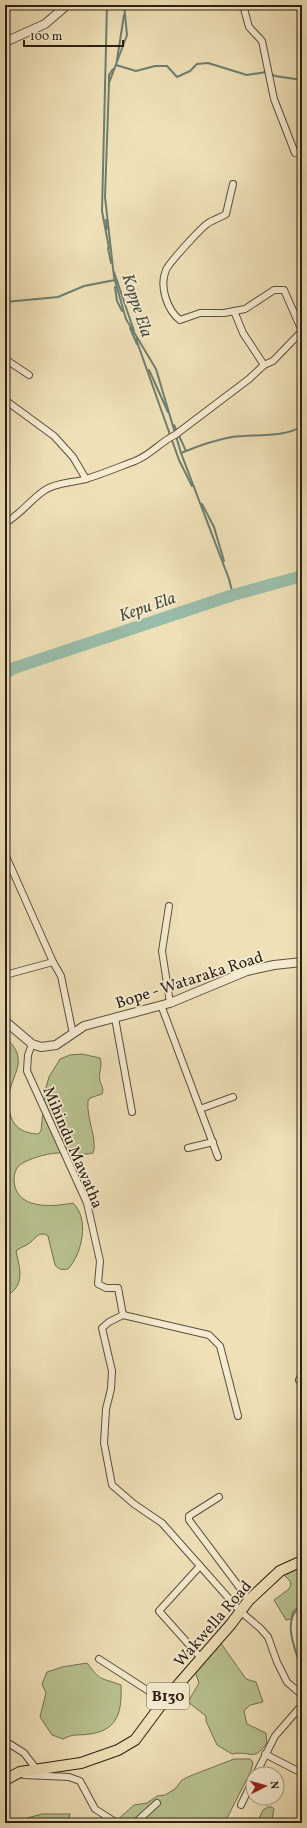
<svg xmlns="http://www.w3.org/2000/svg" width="307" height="1828" viewBox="0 0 307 1828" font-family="Vollkorn,serif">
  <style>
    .green { fill: #b8c28f; stroke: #707052 }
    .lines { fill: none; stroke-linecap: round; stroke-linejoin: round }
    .stream { stroke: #6d7e6f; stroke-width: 2 }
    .river { stroke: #9abdaa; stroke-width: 12 }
    .minor-casing { stroke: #5a4f3e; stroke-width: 8 }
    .tertiary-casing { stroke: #5a4f3e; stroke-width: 10 }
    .primary-casing { stroke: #291f16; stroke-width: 12 }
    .minor { stroke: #f5ebd0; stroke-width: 6 }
    .tertiary { stroke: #f5ebd0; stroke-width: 8 }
    .primary { stroke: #efe0b7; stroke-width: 10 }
    .labels { text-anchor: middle; stroke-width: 3.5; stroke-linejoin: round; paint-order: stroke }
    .shield { fill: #f5ebd0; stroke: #665c4e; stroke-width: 1 }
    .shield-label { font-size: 15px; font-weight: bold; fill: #291f16 }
    .street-label { font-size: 16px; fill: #291f16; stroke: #f5ebd0 }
    .water-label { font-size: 17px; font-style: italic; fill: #4b4e42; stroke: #f5ebd0 }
  </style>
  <rect width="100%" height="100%" fill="#efe0b7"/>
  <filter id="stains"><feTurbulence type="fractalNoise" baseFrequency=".005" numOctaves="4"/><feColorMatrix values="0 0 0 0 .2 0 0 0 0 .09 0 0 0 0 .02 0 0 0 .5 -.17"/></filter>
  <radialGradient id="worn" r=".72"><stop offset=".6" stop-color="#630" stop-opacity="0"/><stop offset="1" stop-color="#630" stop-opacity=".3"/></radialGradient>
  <g class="green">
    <path d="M5 1036C10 1042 17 1049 18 1057 20 1068 12 1080 10 1090 6 1113 11 1133 38 1134L41 1131 45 1091 49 1077 60 1059 70 1055 82 1054 100 1058C103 1066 98 1073 100 1081 102 1087 104 1088 102 1094L90 1098 88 1101C86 1117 98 1141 93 1153 81 1156 69 1152 57 1153 45 1154 31 1158 21 1164 16 1167 14 1174 14 1180 15 1210 52 1207 73 1203 90 1219 82 1254 68 1269 62 1270 59 1270 55 1265L48 1236 45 1234C36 1233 35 1240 28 1244 24 1247 20 1247 16 1251 20 1270 26 1285 5 1297Z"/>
    <polygon points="297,1563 302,1573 302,1605 293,1611 291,1619 286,1620 274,1600 289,1589 291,1585 290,1581 280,1571"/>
    <path d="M218 1639 246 1679 256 1682 263 1702 250 1705 244 1711 247 1724 266 1733 267 1743C252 1763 253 1750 232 1754L217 1745 206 1721V1716L188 1702 199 1683 194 1668Z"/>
    <path d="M87 1663C101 1682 100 1677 121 1685 122 1710 119 1730 90 1734 79 1736 74 1733 63 1739L52 1735 40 1717 46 1693 42 1684 47 1672 62 1667Z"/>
    <polygon points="234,1759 250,1759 253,1762 251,1771 227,1818 228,1823 115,1822 134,1805 147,1803 157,1796 165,1795 175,1789 182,1780 190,1776"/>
    <polygon points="268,1807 272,1807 274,1809 272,1820 274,1823 257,1823 263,1810"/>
    <polygon points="42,1814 70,1814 68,1823 19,1823 20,1820"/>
  </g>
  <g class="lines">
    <g class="stream">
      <polyline points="107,5 102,211 109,248"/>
      <polyline points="124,5 127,35 109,83 105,197 114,277 126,319 156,369 181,453 229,579 233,595"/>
      <polyline points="117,60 124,15"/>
      <polyline points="116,65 136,71 155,66 167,66 177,77 190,71 197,64 208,63 247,75 266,72"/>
      <polyline points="270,73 275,76 302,80"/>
      <polyline points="109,82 109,75 113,69"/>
      <polyline points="106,220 107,229"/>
      <polyline points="108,248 111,263"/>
      <polyline points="114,272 134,331"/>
      <polyline points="115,287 117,301 122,311"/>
      <polyline points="5,302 58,297 84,286 115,280"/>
      <polyline points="130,328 137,344"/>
      <polyline points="136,339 179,460 192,486"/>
      <polyline points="149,370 168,412"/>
      <polyline points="174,425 186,451"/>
      <path d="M181 453C198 446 214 440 232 437 253 434 285 438 302 426"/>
      <polyline points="202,504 214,527 224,561"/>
      <path d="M302 1605C280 1620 296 1650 302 1671"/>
    </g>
    <polyline class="river" points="5,673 14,668 233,595 302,576"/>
    <defs>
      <g id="minor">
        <polyline points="243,5 249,27 262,41 274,99 295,153 302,155"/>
        <path d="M233 184 226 214C220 218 212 220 207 224 200 229 168 264 166 270 159 286 167 310 180 320L200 313H224L245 309 274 290H284L302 331"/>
        <polyline points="234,311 243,333 264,365"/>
        <polyline points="5,359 29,375"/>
        <polyline points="5,400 54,436 73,457 86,479"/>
        <path d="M5 523C21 514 30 500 45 490 57 482 73 483 86 479 102 474 119 467 135 461 151 455 160 442 175 435L249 379 264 365 273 361 302 331"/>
        <polyline points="5,854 53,962 61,976 73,1034"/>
        <polyline points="169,906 162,951 170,1003"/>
        <polyline points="5,975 53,962"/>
        <polyline points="161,1005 218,1157"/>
        <polyline points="115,1018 132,1112"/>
        <polyline points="32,1044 28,1055 27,1071 87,1203 100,1261 98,1284 106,1288 118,1288 123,1315"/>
        <polyline points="200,1109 233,1097"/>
        <polyline points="188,1148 213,1142"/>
        <polyline points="299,1380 302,1373"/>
        <polyline points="238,1416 220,1346 209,1335 123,1315 109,1322 102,1328 112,1371 111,1389 106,1409 104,1443 112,1485 134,1504 162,1523 240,1611 260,1628 268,1637 277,1662 287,1682 302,1695"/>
        <polyline points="219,1497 189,1516 189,1520 249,1600"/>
        <polyline points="200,1566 159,1611 201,1658"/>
        <polyline points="99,1659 164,1701"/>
        <polyline points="5,1741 24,1753 37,1770"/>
        <polyline points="265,1754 296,1770"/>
        <polyline points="256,1774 275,1736 302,1705"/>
        <polyline points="24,1775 69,1777 80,1781 95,1809 117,1823"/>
        <polyline points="241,1805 253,1780"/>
        <polyline points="135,1823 157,1803"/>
      </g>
      <g id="tertiary">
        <polyline points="5,42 45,24 67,5"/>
        <polyline points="5,1021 32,1044 41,1047 56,1045 84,1026 170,1003 247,971 274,965 302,962"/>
      </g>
      <polyline id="primary" points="5,1780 20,1772 81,1763 118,1750 135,1740 164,1701 231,1624 249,1600 280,1571 302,1561"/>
    </defs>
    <use href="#minor" class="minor-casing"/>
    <use href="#tertiary" class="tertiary-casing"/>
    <use href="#primary" class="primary-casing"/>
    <use href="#minor" class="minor"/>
    <use href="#tertiary" class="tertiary"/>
    <use href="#primary" class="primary"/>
  </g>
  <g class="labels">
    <rect class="shield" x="147" y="1683" width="42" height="26" rx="3"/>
    <g class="shield-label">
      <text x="168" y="1701">B130</text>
    </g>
    <g class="street-label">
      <text transform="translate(189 979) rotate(-18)" y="6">Bope - Wataraka Road</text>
      <text transform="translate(74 1147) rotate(67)" y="6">Mihindu Mawatha</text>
      <text transform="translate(212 1623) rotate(-49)" y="6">Wakwella Road</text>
    </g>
    <g class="water-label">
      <text transform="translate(138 305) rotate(72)" y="6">Koppe Ela</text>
      <text transform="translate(147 606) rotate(-19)" y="6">Kepu Ela</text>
    </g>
  </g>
  <rect width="307" height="1828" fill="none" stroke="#efe0b7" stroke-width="20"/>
  <rect x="6" y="6" width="295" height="1816" fill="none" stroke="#291f16" stroke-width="2"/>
  <rect x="10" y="10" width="287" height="1808" fill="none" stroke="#291f16"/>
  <g transform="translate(265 1786) rotate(84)"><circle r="19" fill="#f5ebd0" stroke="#a39986"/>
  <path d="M0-3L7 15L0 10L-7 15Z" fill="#8f2418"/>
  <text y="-6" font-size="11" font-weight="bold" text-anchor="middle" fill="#291f16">N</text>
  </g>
  <path d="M24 40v6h99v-6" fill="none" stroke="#291f16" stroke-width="2"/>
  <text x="30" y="40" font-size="12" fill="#291f16" stroke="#f5ebd0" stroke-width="3" paint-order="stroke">100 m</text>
  <rect width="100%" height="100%" filter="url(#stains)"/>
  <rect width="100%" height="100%" fill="url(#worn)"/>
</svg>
